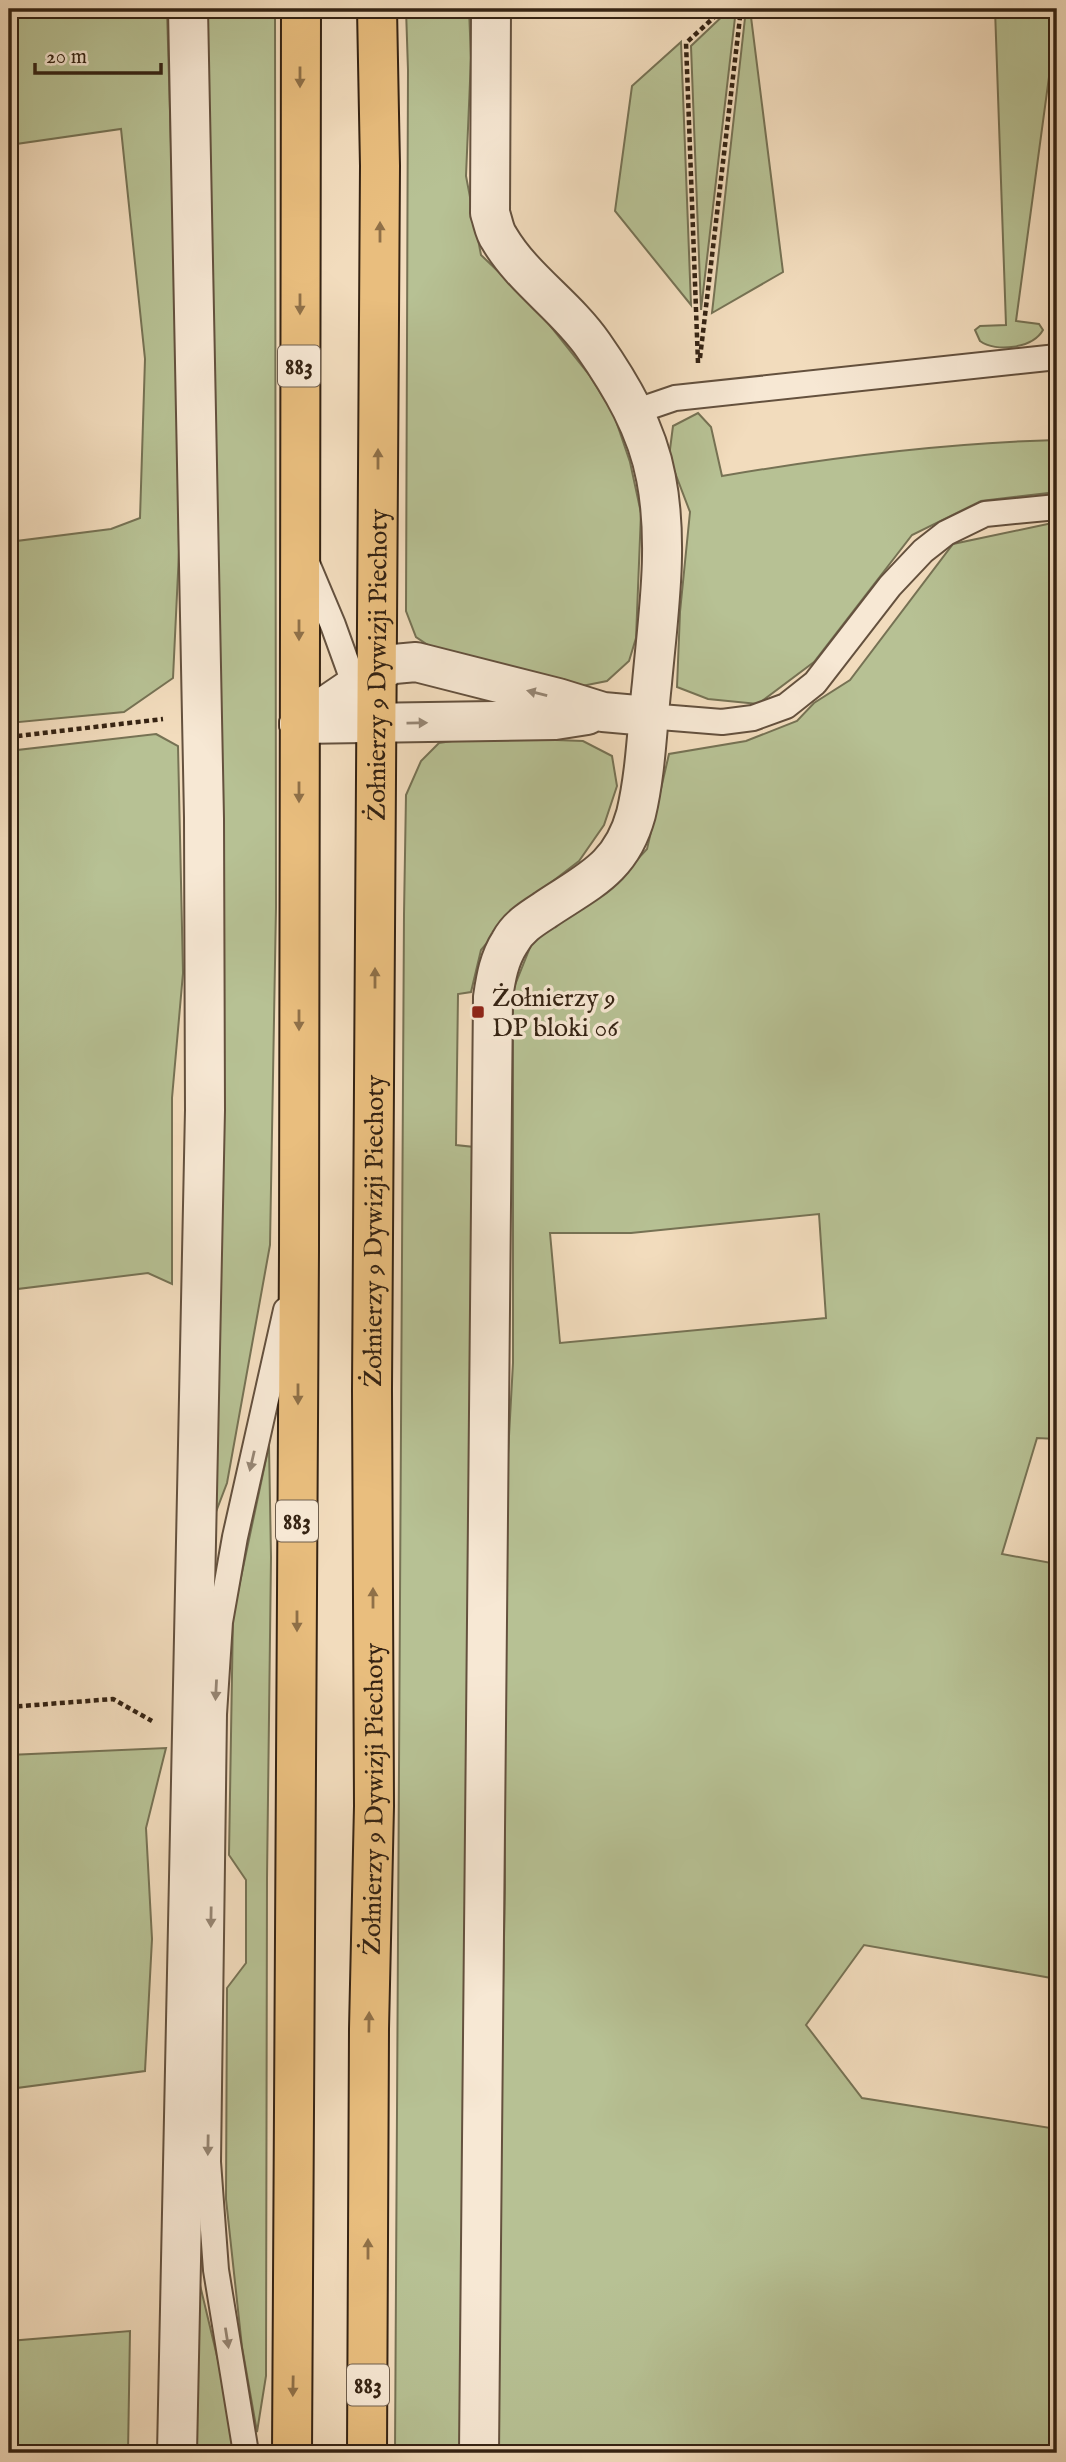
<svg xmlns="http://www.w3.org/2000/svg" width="1066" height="2462" viewBox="0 0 1066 2462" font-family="'IM FELL English',serif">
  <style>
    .green { fill: #b7c194; stroke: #767254; stroke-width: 2; fill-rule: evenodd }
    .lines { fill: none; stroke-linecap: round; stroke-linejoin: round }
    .service-casing { stroke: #64513e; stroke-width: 28 }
    .minor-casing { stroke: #64513e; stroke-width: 42 }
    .trunk-casing { stroke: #352313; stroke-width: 42 }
    .path { stroke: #352313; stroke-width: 4.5; stroke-dasharray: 5 3.5; stroke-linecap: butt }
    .service { stroke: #f7e8d4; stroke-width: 24 }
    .minor { stroke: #f7e8d4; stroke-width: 38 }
    .trunk { stroke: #e9be7e; stroke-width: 38 }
    .oneway { fill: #8f7048 }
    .oneway2 { fill: #968674 }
    .poi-dot { fill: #8f2418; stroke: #f7e8d4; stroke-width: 2.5 }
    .labels { text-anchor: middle; stroke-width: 7; stroke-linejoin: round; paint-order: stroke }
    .shield { fill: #f7e8d4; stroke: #6f5e4d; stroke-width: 2 }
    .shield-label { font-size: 24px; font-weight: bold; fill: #352313 }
    .street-label { font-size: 26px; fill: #352313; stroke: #f7e8d4 }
    .poi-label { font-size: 26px; fill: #352313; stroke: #f7e8d4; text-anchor: start }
  </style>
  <rect width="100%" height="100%" fill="#f2dcbd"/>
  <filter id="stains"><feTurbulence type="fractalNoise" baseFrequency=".00286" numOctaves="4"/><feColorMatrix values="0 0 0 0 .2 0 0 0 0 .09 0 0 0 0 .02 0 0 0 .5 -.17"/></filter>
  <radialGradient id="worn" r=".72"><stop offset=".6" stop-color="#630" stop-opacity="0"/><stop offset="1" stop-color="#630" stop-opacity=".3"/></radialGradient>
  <g class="green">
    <polygon points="9,9 167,9 177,352 179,552 173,678 124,712 9,723 9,542 111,529 140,518 145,359 121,129 9,145"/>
    <polygon points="201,9 275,9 276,907 270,1245 227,1483 206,1538"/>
    <polygon points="406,9 469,9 471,58 466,176 481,255 536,308 590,376 614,415 630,462 641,513 636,638 629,661 607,681 582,686 443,655 416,637 406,611 408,70"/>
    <polygon points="730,9 736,9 701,310 691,46"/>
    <polygon points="746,9 750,9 783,272 712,313"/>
    <path d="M995 9H1057V18L1016 321 1039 324 1043 330C1033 348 996 353 980 341L975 330 980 326 1006 325Z"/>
    <polygon points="681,42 691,305 615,211 632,86"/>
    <path d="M698 413 711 427 722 476C833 457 945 443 1057 440V492L981 501 912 535 814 662 758 704 708 699 677 687 680 612 690 512 669 457 673 426Z"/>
    <path d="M1057 522V1439L1037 1438 1002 1554 1057 1564V1979L864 1945 806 2025 862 2098 1057 2129V2453H496L499 2192 505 1886 504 1617 506 1490 513 1363V990L531 945 555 919 611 888 647 849 669 754 746 741 797 721 814 703 850 680 953 544ZM819 1214 826 1318 560 1343 550 1233H631Z"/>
    <polygon points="156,734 178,746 183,973 172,1098 172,1284 148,1273 9,1290 9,751"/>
    <polygon points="478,737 583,741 612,756 617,786 604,825 579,861 514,911 481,950 471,992 458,994 456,1145 474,1147 462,2453 395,2453 404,914 406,795 421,761 439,743"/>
    <polygon points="269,1445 271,1557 267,1878 266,2376 257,2432 242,2347 226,2199 227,1988 246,1963 246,1880 229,1855 233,1615"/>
    <polygon points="166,1748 146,1828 152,1939 145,2071 9,2089 9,1755"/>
    <polygon points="200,2285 227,2398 234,2453 193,2453 193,2313"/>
    <polygon points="130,2331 128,2453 9,2453 9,2341"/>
  </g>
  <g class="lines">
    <defs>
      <g id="service">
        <polyline points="634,412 675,398 1057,357"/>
        <polyline points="306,561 333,625 359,697"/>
        <polyline points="648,716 722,722 753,718 786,706 815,683 890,586 923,551 946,533 985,514 1057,507"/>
        <polyline points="246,2453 216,2270 208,2162 214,1714 220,1622 235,1537 286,1310"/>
      </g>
      <g id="minor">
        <polyline points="299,724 377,671 394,664 416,662 558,698 603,712 648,716"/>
        <polyline points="299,724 555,720 587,715"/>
        <polyline points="177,2453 205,1110 204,818 188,9"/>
        <path d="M479 2453 493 997C496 977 499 959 510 942 518 927 531 919 545 910 588 881 621 869 636 814 646 772 647 727 652 683 658 616 669 545 656 478 647 429 621 385 593 345 566 306 523 279 499 238 494 231 493 221 490 213L491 9"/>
      </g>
      <g id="trunk">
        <polyline points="292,2453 299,1251 301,9"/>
        <path id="s1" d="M367 2453 369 2029 374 1806 372 1390 380 166 377 9"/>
      </g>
    </defs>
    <use href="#service" class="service-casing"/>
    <use href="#minor" class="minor-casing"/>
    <use href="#trunk" class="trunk-casing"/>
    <g class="path">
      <polyline points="700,358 741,9"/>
      <polyline points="698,363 686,43 723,9"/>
      <polyline points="9,737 163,719"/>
      <polyline points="9,1707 113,1699 152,1721"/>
    </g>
    <use href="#service" class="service"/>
    <use href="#minor" class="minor"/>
    <use href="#trunk" class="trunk"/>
  </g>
  <defs><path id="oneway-solid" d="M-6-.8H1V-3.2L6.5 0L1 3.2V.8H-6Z" transform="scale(1.75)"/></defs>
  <g class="oneway">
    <use href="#oneway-solid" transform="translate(300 77) rotate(90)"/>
    <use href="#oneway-solid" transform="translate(380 232) rotate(-90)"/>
    <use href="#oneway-solid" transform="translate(300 304) rotate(90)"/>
    <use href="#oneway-solid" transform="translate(378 459) rotate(-90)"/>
    <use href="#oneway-solid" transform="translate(299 630) rotate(90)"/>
    <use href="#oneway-solid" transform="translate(299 792) rotate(90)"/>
    <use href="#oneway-solid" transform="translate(375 978) rotate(-90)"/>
    <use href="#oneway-solid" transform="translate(299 1020) rotate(90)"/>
    <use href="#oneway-solid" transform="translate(298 1394) rotate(90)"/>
    <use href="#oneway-solid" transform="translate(373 1598) rotate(-90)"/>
    <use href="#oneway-solid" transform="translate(297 1621) rotate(90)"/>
    <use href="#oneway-solid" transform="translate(369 2022) rotate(-89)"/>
    <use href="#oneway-solid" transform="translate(368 2249) rotate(-90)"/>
    <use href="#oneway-solid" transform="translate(293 2386) rotate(91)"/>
  </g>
  <g class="oneway2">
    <use href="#oneway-solid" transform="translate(537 693) rotate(-166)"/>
    <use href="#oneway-solid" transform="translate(417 723) rotate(-1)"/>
    <use href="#oneway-solid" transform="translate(252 1461) rotate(103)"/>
    <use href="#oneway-solid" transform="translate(216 1690) rotate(93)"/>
    <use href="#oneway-solid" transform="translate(211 1917) rotate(91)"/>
    <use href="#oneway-solid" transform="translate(208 2145) rotate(91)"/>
    <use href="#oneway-solid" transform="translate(227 2338) rotate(81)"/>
  </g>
  <rect class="poi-dot" x="471" y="1005" width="14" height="14" rx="3.5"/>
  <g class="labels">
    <g class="shield">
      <rect x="278" y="345.5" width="42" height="41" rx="5"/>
      <rect x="276" y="1500.5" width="42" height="41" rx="5"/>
      <rect x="347" y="2364.5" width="42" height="41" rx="5"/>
    </g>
    <g class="shield-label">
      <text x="299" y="374">883</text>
      <text x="297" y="1529">883</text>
      <text x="368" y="2393">883</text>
    </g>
    <g class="street-label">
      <text dy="9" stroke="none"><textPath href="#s1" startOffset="1788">Żołnierzy 9 Dywizji Piechoty</textPath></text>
      <text dy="9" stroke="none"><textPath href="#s1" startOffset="1222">Żołnierzy 9 Dywizji Piechoty</textPath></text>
      <text dy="9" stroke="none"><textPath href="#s1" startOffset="654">Żołnierzy 9 Dywizji Piechoty</textPath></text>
    </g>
    <g class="poi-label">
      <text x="492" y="1006">Żołnierzy 9<tspan x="492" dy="30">DP bloki 06</tspan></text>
    </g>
  </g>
  <rect width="1066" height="2462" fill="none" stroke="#f2dcbd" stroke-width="35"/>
  <rect x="10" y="10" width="1045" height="2441" fill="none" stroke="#352313" stroke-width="3.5"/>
  <rect x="18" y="18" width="1031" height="2427" fill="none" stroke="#352313" stroke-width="2"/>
  <path d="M35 63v10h126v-10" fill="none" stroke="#352313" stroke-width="3.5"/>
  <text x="46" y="63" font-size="21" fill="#352313" stroke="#f7e8d4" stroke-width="5" paint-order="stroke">20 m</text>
  <rect width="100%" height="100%" filter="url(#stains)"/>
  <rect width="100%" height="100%" fill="url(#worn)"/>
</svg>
